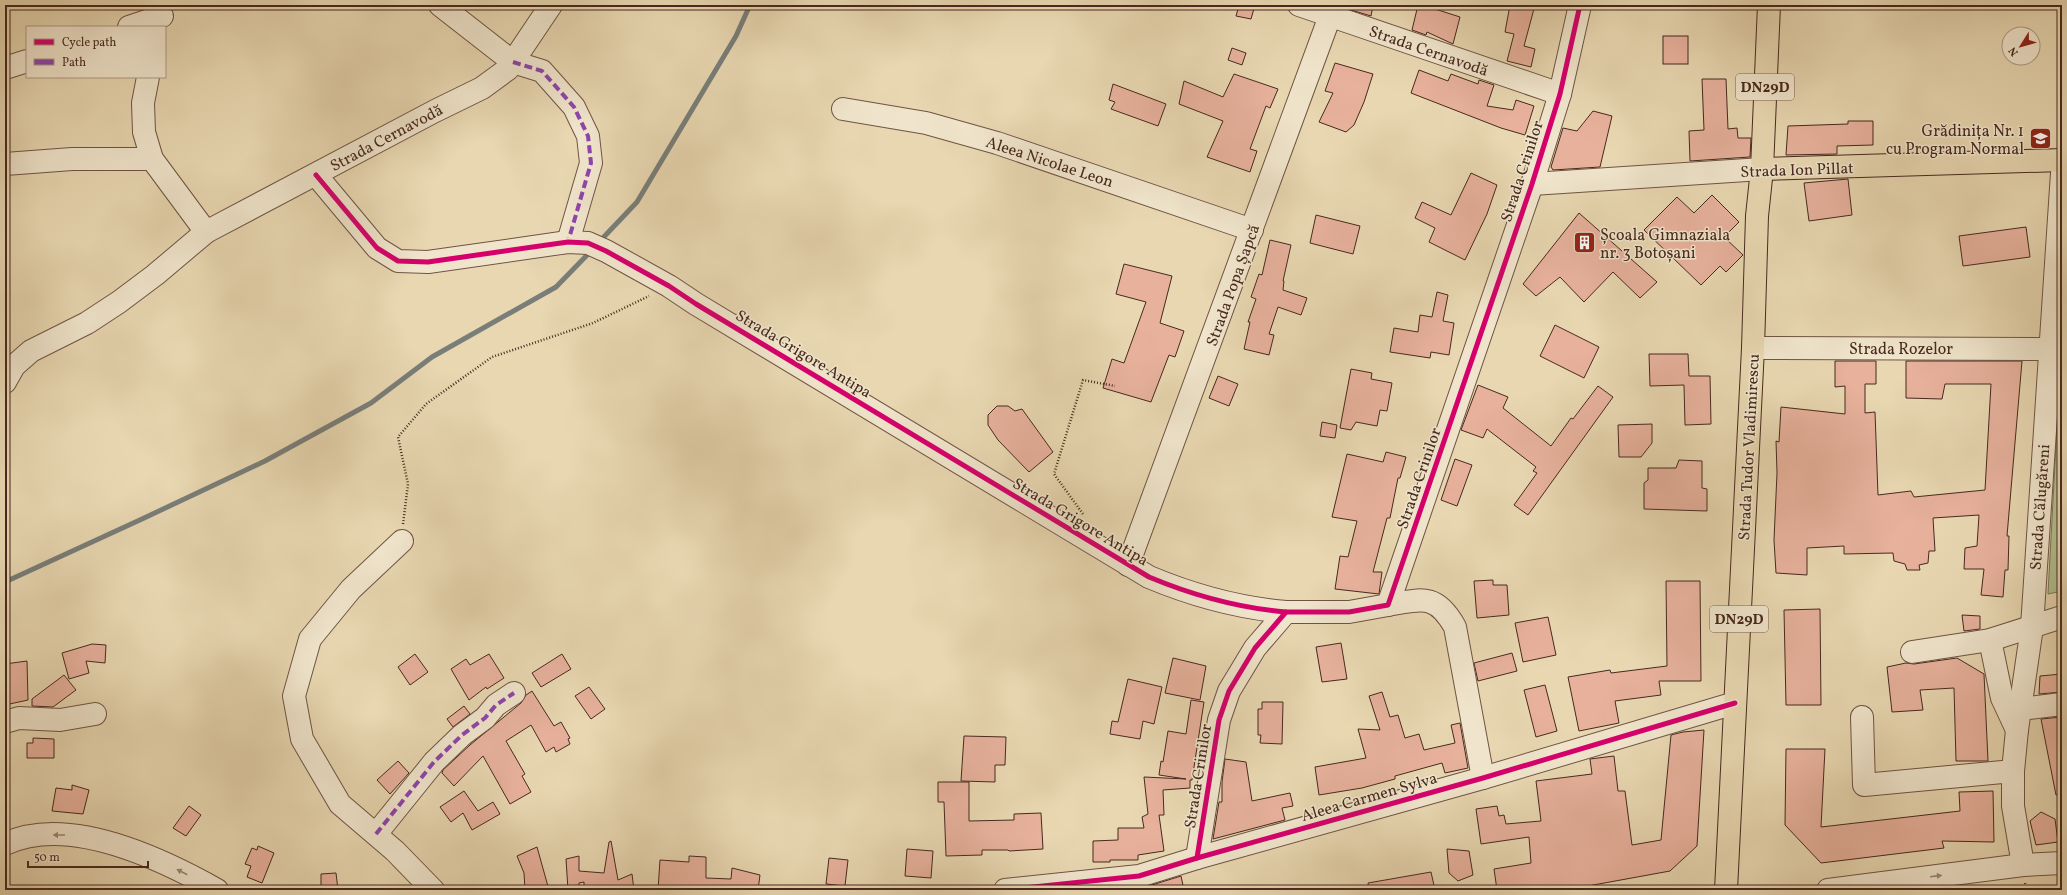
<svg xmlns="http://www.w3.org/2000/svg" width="2067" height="895" viewBox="0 0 2067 895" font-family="Vollkorn,serif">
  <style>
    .green { fill: #b0bf90; stroke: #7c7457 }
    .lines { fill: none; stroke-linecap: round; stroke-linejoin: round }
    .stream { stroke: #797e79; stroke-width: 5 }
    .building { fill: #e7b19c; stroke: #47291e }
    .minor-casing { stroke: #6f5443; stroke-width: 24 }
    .major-casing { stroke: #47291e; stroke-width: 24 }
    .path { stroke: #47291e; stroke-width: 2.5; stroke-dasharray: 1 2; stroke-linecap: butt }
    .minor { stroke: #f0e5cc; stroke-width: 22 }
    .major { stroke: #e8d7b1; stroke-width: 22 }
    .quiet { stroke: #8e44ad; stroke-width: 4; stroke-dasharray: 8 4; stroke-linecap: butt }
    .cycleway-casing { stroke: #f0e5cc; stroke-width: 8 }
    .cycleway { stroke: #d6006c; stroke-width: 5 }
    .oneway { fill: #9c8775 }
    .labels { text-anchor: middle; stroke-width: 3; stroke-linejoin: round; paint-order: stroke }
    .shield { fill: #f0e5cc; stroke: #7a6152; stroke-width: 1 }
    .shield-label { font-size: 15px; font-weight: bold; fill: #47291e }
    .street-label { font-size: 16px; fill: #47291e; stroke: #f0e5cc }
    .poi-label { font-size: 16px; fill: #47291e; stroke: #f0e5cc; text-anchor: end }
  </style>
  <rect width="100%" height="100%" fill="#e8d7b1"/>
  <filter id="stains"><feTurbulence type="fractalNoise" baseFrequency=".005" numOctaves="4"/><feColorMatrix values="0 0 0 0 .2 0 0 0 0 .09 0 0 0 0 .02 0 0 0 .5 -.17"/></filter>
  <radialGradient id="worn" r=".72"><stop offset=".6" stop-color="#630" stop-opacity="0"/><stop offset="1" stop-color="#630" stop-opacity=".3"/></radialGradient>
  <polygon class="green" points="2058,407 2062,407 2062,591 2048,594"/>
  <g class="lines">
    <g class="stream">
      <polyline points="599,242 637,202 736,36 750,5"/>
      <polyline points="5,582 142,519 265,461 371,403 432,357 556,287 592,250"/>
    </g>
  </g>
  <g class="building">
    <polygon points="1239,5 1255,5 1251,19 1236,16"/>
    <polygon points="1352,5 1373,5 1371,16 1351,10"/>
    <polygon points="1418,5 1433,5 1432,8 1460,17 1453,44 1427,32 1426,35 1412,30"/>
    <polygon points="1510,5 1535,5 1524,46 1535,49 1531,67 1507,61 1514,34 1505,32"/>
    <rect x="1663" y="36" width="25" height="28"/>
    <polygon points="1232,48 1246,53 1242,65 1228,60"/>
    <polygon points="1335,63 1373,74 1364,102 1354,125 1346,132 1319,122 1333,93 1325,91"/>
    <polygon points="1419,70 1448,81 1451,74 1478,84 1479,80 1494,85 1487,106 1513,110 1516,100 1534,106 1525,135 1501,128 1411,93"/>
    <polygon points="1234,74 1278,89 1270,108 1266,106 1250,149 1257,151 1250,172 1207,157 1223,121 1179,104 1184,81 1223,97"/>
    <polygon points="1702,79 1726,79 1728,129 1737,128 1738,138 1751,138 1750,157 1690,161 1689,131 1704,130"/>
    <polygon points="1113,84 1166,104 1158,126 1111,109 1115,102 1109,100"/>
    <polygon points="1593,111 1612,116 1600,167 1553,170 1551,167 1563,128 1577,131"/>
    <polygon points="1848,121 1873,121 1873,145 1837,146 1837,154 1786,155 1788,126 1848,124"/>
    <polygon points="1471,173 1497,185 1487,214 1465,260 1429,242 1435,228 1415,218 1422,202 1451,215"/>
    <polygon points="1848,179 1852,215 1809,221 1804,183"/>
    <polygon points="1712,195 1739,222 1724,237 1743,255 1726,272 1720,266 1701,285 1644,230 1677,197 1694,213"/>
    <polygon points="1579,213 1657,282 1640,298 1613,272 1584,302 1560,277 1536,296 1523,284"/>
    <polygon points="1316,215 1360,226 1353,254 1310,243"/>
    <polygon points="2026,227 2030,257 1963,266 1959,236"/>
    <polygon points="1270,240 1291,245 1283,281 1284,281 1283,290 1307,298 1301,315 1278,307 1269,334 1274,335 1269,355 1244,349 1250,322 1248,322 1256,299 1251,297 1259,274 1262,275"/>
    <polygon points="1124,264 1172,276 1160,323 1184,331 1175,357 1169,355 1151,402 1103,388 1112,359 1124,363 1146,302 1116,294"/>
    <polygon points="1437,292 1448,295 1443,321 1454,323 1449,355 1431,352 1430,358 1390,352 1394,328 1418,332 1420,315 1432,317"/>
    <polygon points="1555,325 1599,347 1584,378 1540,356"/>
    <polygon points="1649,354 1688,354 1689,376 1710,376 1711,424 1685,425 1684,385 1650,386"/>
    <polygon points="1835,361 1876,361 1876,384 1865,384 1865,413 1875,412 1878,495 1911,491 1914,497 1985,490 1991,384 1945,384 1942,399 1906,398 1906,361 2022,361 2007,536 2009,536 2008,570 2005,570 2003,597 1981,595 1984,569 1964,569 1965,548 1977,546 1979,515 1933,518 1935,551 1929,551 1928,563 1919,565 1920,570 1907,570 1905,564 1894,561 1893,553 1844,554 1844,546 1807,548 1807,575 1776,573 1774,540 1777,473 1776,441 1779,442 1781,407 1845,414 1845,386 1835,387"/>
    <polygon points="1351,369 1372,373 1371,379 1392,383 1387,411 1380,410 1377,426 1356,422 1351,430 1340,428"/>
    <polygon points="1218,376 1238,384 1229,406 1209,398"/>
    <polygon points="1478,385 1508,397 1503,408 1551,446 1571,418 1573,419 1598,386 1613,397 1528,515 1514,505 1537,473 1533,471 1536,467 1487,429 1483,438 1461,430"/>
    <polygon points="997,406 1008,406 1015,411 1022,409 1053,452 1029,472 998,440 988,425 988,415"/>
    <polygon points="1322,422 1337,425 1335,438 1320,436"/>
    <polygon points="1652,424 1652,443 1641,457 1619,457 1618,425"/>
    <polygon points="1386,452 1406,457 1400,478 1398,478 1390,518 1387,518 1373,572 1382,572 1379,594 1335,589 1340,556 1348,557 1357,521 1332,517 1347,454 1383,462"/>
    <polygon points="1455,459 1472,465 1457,506 1441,500"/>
    <polygon points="1679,460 1702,461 1702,488 1707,489 1707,511 1644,509 1644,483 1648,480 1648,468 1676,468"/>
    <polygon points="1493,580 1493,585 1507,585 1509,615 1477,618 1474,581"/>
    <polygon points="1666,581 1700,581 1701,681 1659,681 1661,695 1615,701 1619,723 1579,731 1568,677 1610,670 1611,673 1667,666"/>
    <polygon points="1820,609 1821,705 1786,705 1784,610"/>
    <polygon points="1962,615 1980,616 1980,629 1964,631"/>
    <polygon points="1548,617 1556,655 1523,662 1515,623"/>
    <polygon points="1341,643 1347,679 1322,682 1316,647"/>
    <polygon points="92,644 106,645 105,663 86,661 89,673 69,679 62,653"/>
    <polygon points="1512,653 1517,671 1478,681 1474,663"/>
    <polygon points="415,654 428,672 410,685 398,667"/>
    <polygon points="489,654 504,678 487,689 486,687 469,700 451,669 466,659 470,665"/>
    <polygon points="562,654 571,669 541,687 532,673"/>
    <polygon points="1173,658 1206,666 1200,700 1165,693"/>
    <polygon points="1957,658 1984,674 1988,761 1956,761 1954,688 1920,690 1923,710 1892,712 1887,667 1906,663 1914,664"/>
    <polygon points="27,661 28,700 5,705 5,664"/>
    <polygon points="2062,674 2062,692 2039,694 2040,676"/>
    <polygon points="64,675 76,690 53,707 32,706 32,699"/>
    <polygon points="1128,679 1162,687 1154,724 1143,721 1140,739 1110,734 1112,721 1118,722"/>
    <polygon points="1545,685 1557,731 1536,737 1524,690"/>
    <polygon points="589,687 605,709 591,719 575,696"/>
    <polygon points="532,691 554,726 561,722 570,738 568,739 570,744 556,752 554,747 546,752 531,725 506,741 525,774 522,776 531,792 510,804 483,756 454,786 442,773 443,770 470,745 521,703 526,695"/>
    <polygon points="1382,692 1390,717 1398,715 1405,738 1419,734 1424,750 1455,743 1451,725 1460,723 1468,768 1445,773 1442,763 1395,776 1395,779 1362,788 1319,795 1315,767 1366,758 1358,729 1380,730 1369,696"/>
    <polygon points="1191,700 1204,702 1192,780 1190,780 1190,788 1163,790 1164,815 1159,815 1164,851 1138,855 1138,860 1110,860 1110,862 1093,862 1093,841 1118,840 1118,828 1144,828 1142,817 1148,814 1144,777 1186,779 1159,775 1161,761 1163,762 1168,731 1186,734"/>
    <polygon points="1262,702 1283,702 1282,744 1260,743 1261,735 1258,735 1258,709 1262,709"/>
    <polygon points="464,706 470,714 453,727 447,719"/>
    <polygon points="2062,717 2062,794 2056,795 2041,719"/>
    <polygon points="1704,730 1697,846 1670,871 1566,890 1497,890 1494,869 1531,863 1529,837 1481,844 1476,809 1497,806 1499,816 1504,815 1506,824 1541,821 1536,781 1592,774 1590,759 1614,756 1618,791 1625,791 1632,845 1661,840 1671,735 1683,732"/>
    <polygon points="964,736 1006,737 1005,765 995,765 995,782 961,781"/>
    <polygon points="33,738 54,739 54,758 27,758 27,743 33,743"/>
    <polygon points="1786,749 1825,749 1821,827 1960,811 1959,792 1993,791 1994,842 1942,841 1944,848 1821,863 1785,825"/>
    <polygon points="1225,759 1246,762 1252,801 1290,793 1293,806 1282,808 1285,820 1213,839 1219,802 1222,802 1222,782"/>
    <polygon points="398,761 409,773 390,794 377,780"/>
    <polygon points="938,782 969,782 969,821 1014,820 1014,814 1041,813 1043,849 1009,851 1008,850 982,850 982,855 946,856 944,802 938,802"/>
    <polygon points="72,785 89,790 83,814 52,811 56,788 72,790"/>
    <polygon points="464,791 478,811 493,802 500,814 472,830 463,813 451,822 440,807"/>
    <polygon points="189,806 201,815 186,836 173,828"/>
    <polygon points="2041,812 2055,819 2058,842 2036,845 2030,821"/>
    <polygon points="611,841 618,880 632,874 634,890 584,890 584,882 579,883 579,890 568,890 566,859 579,856 579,871 604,873 609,842"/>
    <polygon points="258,846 274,853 262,883 247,877 251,866 245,864 252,848 257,850"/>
    <polygon points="537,847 549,890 525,890 524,873 517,856"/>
    <polygon points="907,849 933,851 931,878 905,876"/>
    <polygon points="1447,849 1469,851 1473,875 1458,881 1449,873"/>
    <polygon points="689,856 706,857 706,878 731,879 732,868 760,875 758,890 658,890 660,860 689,862"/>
    <polygon points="829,858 848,860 845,886 826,884"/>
    <polygon points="1431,872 1435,890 1369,890 1368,883"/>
    <polygon points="336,873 338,890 321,890 321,874"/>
    <polygon points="1181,876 1184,890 1139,890 1139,889"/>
  </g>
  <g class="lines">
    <defs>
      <g id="minor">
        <polyline points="440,5 513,62 542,71 574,107 588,136 591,163 568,242"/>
        <polyline points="1299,5 1560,94"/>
        <polyline points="129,27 162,16"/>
        <polyline points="5,68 27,61"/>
        <polyline points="148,77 143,103 144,132 152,159 206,232"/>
        <polyline points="843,109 926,123 997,143 1252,230"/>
        <polyline points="5,164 72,159 152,159"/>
        <path d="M316 175 377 248 398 261 428 262 568 242 588 243 606 251 669 286 696 304 1149 577C1192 595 1239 608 1286 612"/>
        <polyline points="1532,184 1762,169"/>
        <polyline points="1753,348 2049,349"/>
        <polyline points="5,382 14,366 31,351 87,323 119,302 155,275 206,232 435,111 482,88 508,69 551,5"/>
        <polyline points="402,541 351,589 310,639 294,696 302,739 340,804 395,851 433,890"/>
        <polyline points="1128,565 1334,5"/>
        <path d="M1388 605C1422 599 1436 593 1455 627L1483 778"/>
        <polyline points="1990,640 2002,698 2017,730"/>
        <polyline points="1912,652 1990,640 2062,617"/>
        <polyline points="2020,709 2062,704"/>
        <polyline points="1862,717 1864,785 2013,771"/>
        <polyline points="5,722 19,718 60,720 95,714"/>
        <polyline points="376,834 434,762 462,735 485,718 496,705 514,693"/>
        <path d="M5 844C68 814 162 859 217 890"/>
        <polyline points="1197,858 1219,720 1229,691 1255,648 1286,612 1349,612 1388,605 1532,184 1560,94 1580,5"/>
        <polyline points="2023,865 2013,806 2013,771 2017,730 2032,627 2062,173"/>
        <polyline points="1005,890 1139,876 1197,858 1483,778 1735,703"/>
        <polyline points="1828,890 2023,865 2062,863"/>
      </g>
      <g id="major">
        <polyline points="1762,169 2062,160"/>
        <polyline points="1726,890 1753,348 1757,216 1762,169 1769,5"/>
      </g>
    </defs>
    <use href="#minor" class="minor-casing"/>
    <use href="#major" class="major-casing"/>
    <g class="path">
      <polyline points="1083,514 1054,474 1083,380 1115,386"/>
      <polyline points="403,524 408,484 398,437 426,404 492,357 593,323 649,296"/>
      <polyline points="2025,883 2027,890"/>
    </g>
    <use href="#minor" class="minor"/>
    <use href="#major" class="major"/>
    <g class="quiet">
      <polyline points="513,62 542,71 574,107 588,136 591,163 568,242"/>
      <polyline points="376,834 434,762 462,735 485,718 496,705 514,693"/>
    </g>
    <defs>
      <g id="cycleway">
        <path d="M316 175 377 248 398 261 428 262 568 242 588 243 606 251 669 286 696 304 1149 577C1192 595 1239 608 1286 612"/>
        <polyline points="1197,858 1219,720 1229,691 1255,648 1286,612 1349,612 1388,605 1532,184 1560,94 1580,5"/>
        <polyline points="1005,890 1139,876 1197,858 1483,778 1735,703"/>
      </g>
    </defs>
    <use href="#cycleway" class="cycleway-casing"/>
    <use href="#cycleway" class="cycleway"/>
  </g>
  <defs><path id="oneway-solid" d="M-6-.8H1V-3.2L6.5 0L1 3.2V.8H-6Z"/></defs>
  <g class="oneway">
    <use href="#oneway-solid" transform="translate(59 835) rotate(180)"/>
    <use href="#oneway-solid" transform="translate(182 872) rotate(-152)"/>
    <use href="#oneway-solid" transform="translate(1936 876) rotate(-7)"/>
  </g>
  <defs>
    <symbol id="school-square" viewBox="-11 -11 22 22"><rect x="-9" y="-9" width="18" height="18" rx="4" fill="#8f2418" stroke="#f0e5cc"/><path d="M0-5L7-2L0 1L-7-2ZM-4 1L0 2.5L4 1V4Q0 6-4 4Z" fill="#fff"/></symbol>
    <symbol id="building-square" viewBox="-11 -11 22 22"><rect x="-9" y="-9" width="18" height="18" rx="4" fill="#8f2418" stroke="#f0e5cc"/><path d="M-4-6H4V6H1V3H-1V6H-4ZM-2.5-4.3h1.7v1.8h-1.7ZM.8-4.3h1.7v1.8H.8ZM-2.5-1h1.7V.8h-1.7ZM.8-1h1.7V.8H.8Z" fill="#fff"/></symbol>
  </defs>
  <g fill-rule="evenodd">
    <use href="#school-square" x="2028" y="126" width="25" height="25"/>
    <use href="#building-square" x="1572" y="230" width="25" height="25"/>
  </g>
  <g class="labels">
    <g class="shield">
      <rect x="1736" y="74" width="58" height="26" rx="3"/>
      <rect x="1710" y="606" width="58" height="26" rx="3"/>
    </g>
    <g class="shield-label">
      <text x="1765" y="92">DN29D</text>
      <text x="1739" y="624">DN29D</text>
    </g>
    <g class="street-label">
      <text transform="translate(1429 50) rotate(19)" y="6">Strada Cernavodă</text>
      <text transform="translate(386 137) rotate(-28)" y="6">Strada Cernavodă</text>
      <text transform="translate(1050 161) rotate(18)" y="6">Aleea Nicolae Leon</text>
      <text transform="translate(1797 169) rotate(-2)" y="6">Strada Ion Pillat</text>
      <text transform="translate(1521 171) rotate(-72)" y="6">Strada Crinilor</text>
      <text transform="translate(1232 285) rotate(-70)" y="6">Strada Popa Șapcă</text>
      <text x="1901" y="354">Strada Rozelor</text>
      <text transform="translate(804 353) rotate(31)" y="6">Strada Grigore Antipa</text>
      <text transform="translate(1748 447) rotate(-87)" y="6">Strada Tudor Vladimirescu</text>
      <text transform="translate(1418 478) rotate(-71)" y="6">Strada Crinilor</text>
      <text transform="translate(2039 507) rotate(-86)" y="6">Strada Călugăreni</text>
      <text transform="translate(1081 521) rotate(31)" y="6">Strada Grigore Antipa</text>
      <text transform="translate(1197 776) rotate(-81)" y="6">Strada Crinilor</text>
      <text transform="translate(1369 796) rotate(-16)" y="6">Aleea Carmen Sylva</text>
    </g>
    <g class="poi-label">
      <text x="2024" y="136">Grădinița Nr. 1<tspan x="2024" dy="18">cu Program Normal</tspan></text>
      <text x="1600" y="240" text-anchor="start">Școala Gimnaziala<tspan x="1600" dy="18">nr. 3 Botoșani</tspan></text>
    </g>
  </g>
  <rect width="2067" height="895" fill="none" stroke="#e8d7b1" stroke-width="20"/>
  <rect x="6" y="6" width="2055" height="883" fill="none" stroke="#47291e" stroke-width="2"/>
  <rect x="10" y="10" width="2047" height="875" fill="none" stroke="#47291e"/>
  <rect x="26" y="26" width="140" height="52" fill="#f0e5cc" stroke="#ac9a86"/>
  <rect x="34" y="39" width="20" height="6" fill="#d6006c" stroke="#ac9a86"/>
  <text x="62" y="46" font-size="12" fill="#47291e">Cycle path</text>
  <rect x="34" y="59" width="20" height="6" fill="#8e44ad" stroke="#ac9a86"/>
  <text x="62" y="66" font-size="12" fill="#47291e">Path</text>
  <g transform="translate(2021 46) rotate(233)"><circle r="19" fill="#f0e5cc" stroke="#ac9a86"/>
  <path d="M0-3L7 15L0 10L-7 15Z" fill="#8f2418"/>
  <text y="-6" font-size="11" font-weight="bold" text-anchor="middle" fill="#47291e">N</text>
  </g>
  <path d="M28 861v6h120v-6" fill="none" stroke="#47291e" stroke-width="2"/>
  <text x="34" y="861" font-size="12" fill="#47291e" stroke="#f0e5cc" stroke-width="3" paint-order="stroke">50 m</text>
  <rect width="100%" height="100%" filter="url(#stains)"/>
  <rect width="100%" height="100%" fill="url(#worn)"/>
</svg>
